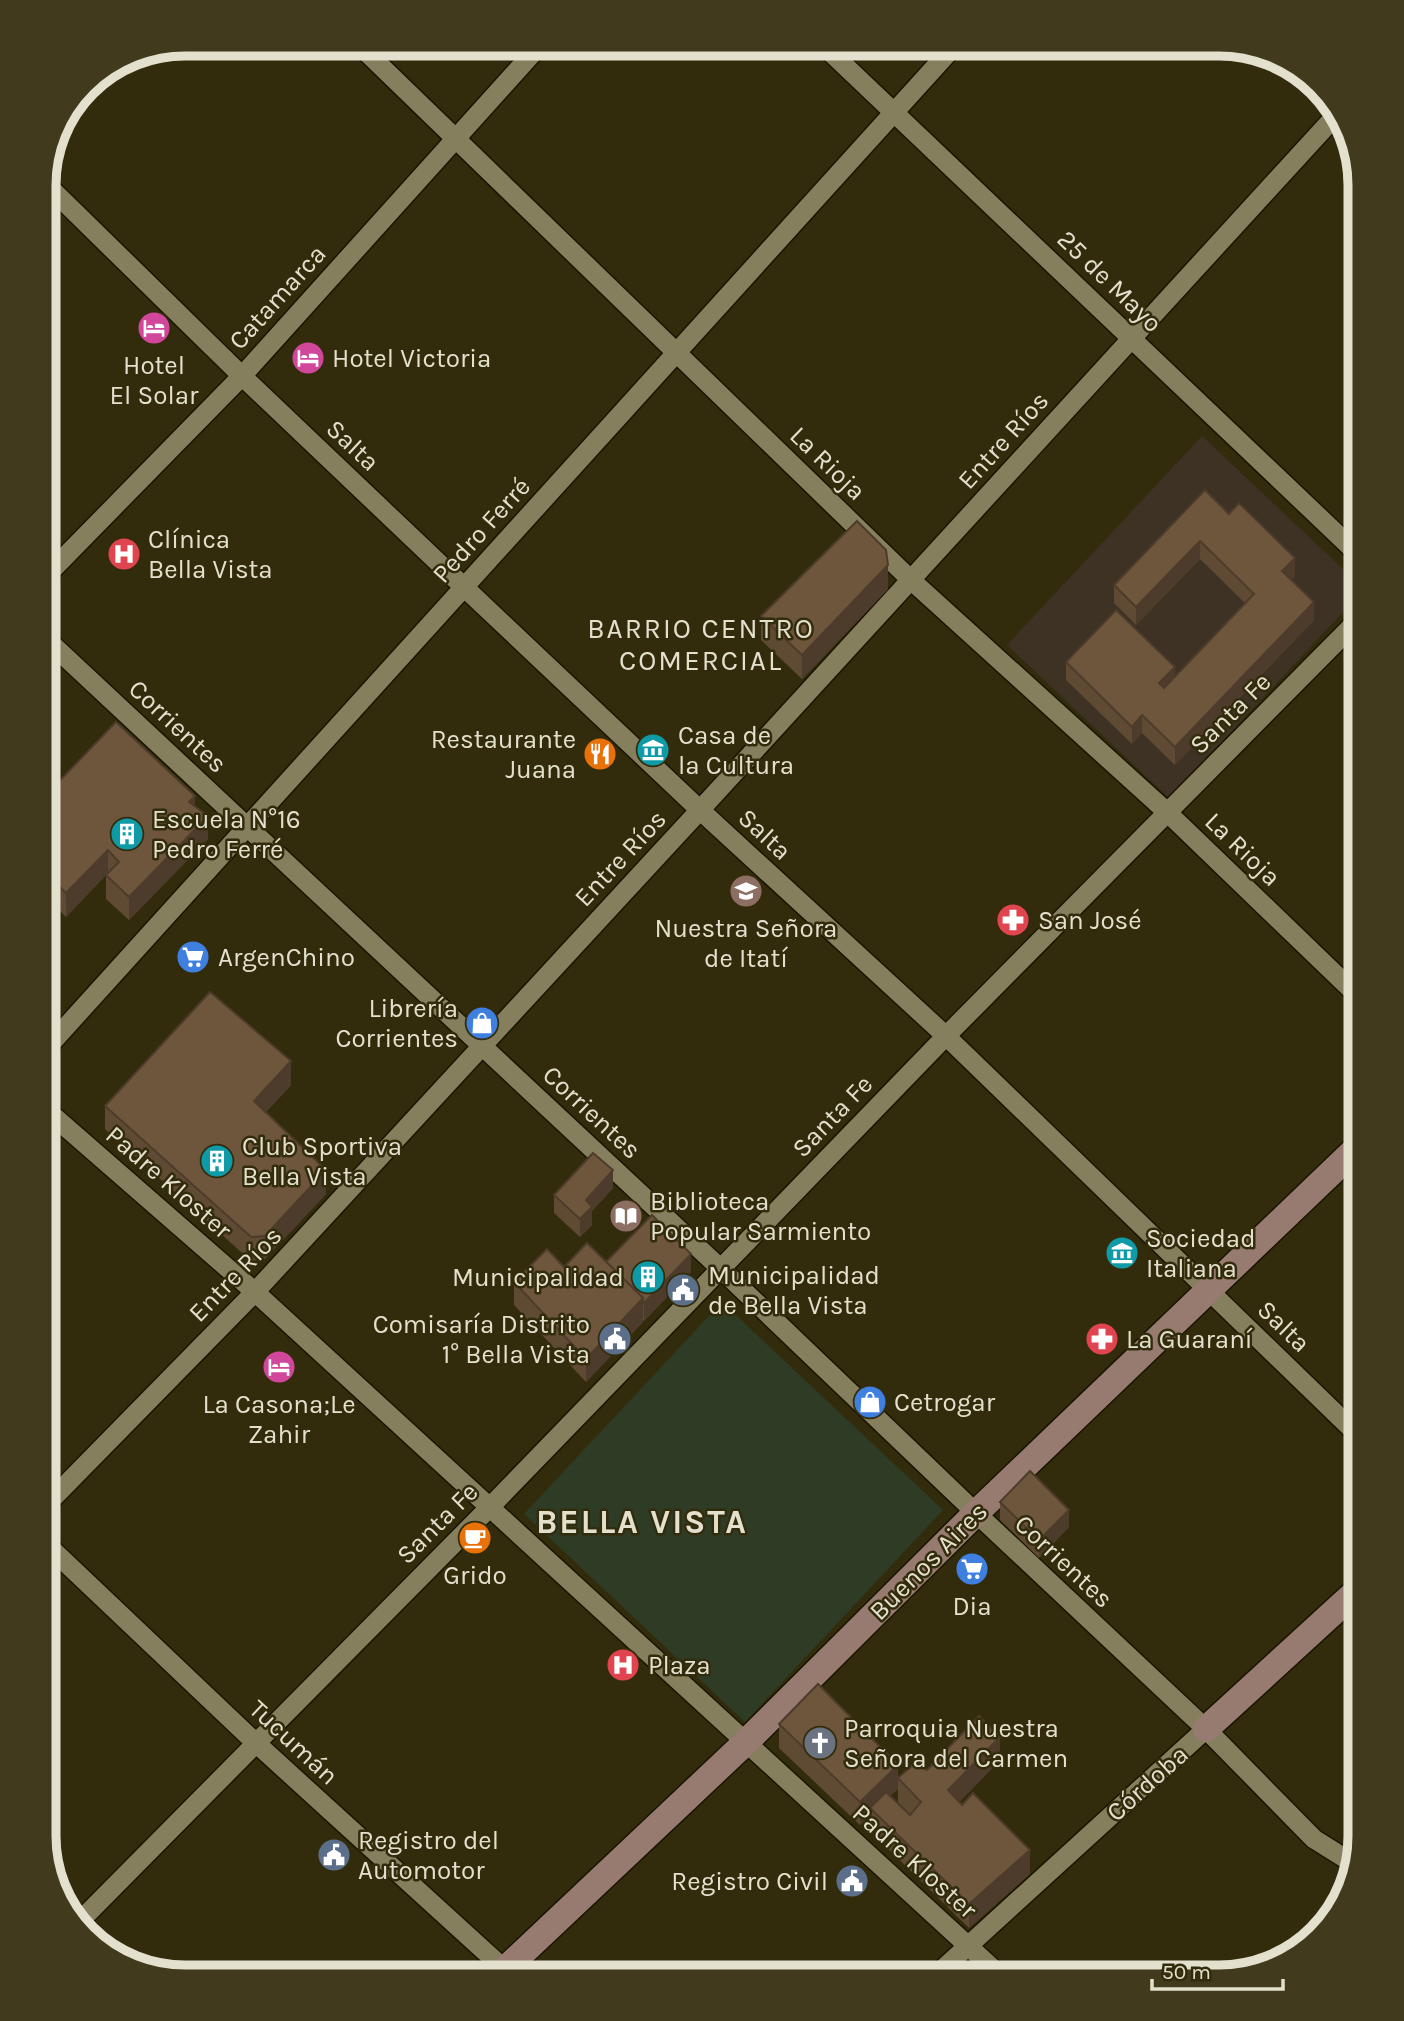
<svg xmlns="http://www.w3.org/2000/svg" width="1404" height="2021" viewBox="0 0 1404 2021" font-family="Karla,sans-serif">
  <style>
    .education { fill: #3d3223 }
    .green { fill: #2e3c26 }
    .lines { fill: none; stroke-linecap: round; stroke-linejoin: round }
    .street-casing { stroke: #191500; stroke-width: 22 }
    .secondary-casing { stroke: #191500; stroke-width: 29 }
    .street { stroke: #867f5d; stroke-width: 19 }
    .secondary { stroke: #977b71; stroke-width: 26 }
    .wall { fill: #5f4a34; fill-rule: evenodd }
    .shaded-wall { fill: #4d3c2b }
    .building { fill: #6e563d; stroke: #4d3c2b; stroke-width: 2 }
    .labels { text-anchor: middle; stroke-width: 5; stroke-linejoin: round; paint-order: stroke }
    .street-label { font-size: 26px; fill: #e3e0ce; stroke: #332c0c }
    .poi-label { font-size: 26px; fill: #e3e0ce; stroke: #332c0c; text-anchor: start }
    .neighbourhood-label { font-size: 28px; letter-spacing: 2px; fill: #e3e0ce; stroke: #332c0c }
    .district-label { font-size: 33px; font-weight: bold; letter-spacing: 2px; fill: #e3e0ce; stroke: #332c0c }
    .rim { fill: none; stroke: #e3e0ce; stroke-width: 9 }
  </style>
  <rect width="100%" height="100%" fill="#332c0c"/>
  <polygon class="education" points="1202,436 1360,585 1360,594 1169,798 1007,645"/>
  <polygon class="green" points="722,1302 943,1510 745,1722 524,1514"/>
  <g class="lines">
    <defs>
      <g id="street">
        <polyline points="358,44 911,580 1168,813 1360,998"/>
        <polyline points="822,44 1360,556"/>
        <polyline points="1287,64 1342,115"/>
        <polyline points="44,182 242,376 465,588 700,810 946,1036 1360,1437"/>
        <polyline points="44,578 242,376 541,44"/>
        <polyline points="44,637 721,1269 976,1513 1206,1729 1314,1839 1346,1859"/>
        <polyline points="44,1051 956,44"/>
        <polyline points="44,1108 255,1292 1002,1977"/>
        <polyline points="44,1507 255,1292 700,810 1339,112"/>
        <polyline points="44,1542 257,1744 513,1977"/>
        <polyline points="78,1923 489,1508 946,1036 1360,618"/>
        <polyline points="934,1977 1206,1729"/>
      </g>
      <g id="secondary">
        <polyline points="1206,1729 1360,1588"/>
        <polyline points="497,1977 745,1743 976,1513 1360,1145"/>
      </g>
    </defs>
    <use href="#street" class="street-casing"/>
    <use href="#secondary" class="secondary-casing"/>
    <use href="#street" class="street"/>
    <use href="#secondary" class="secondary"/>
  </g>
  <g class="wall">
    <polygon points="1229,514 1295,576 1291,580 1314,620 1175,765 1142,733 1132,744 1066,680 1066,662 1175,676 1245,603 1200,559 1136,625 1114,603 1114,585"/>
    <polygon points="888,589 802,679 761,640 761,616"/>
    <polygon points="47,794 195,807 208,839 129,920 106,899 106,875 108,873 66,917 44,895 44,819 47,816"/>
    <polygon points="291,1085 266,1112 326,1194 265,1259 251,1261 105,1129 105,1106"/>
    <polygon points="613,1188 592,1211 592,1225 580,1237 554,1213 554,1195"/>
    <polygon points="606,1262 691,1272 644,1321 643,1320 643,1322 586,1382 514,1305 514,1282 564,1267"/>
    <polygon points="1000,1502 1069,1527 1039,1558 1000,1520"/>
    <path d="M779 1724 898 1778 927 1770 1000 1760 959 1802 1030 1874 969 1928 870 1831V1816L860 1825 779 1748ZM898 1789V1802L910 1814 890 1796Z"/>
  </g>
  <g class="shaded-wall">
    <polygon points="1200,541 1200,559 1136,625 1136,607"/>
    <polygon points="1295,558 1295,576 1282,589 1282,571"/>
    <polygon points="888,565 888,589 802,679 802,655"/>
    <polygon points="1314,602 1314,620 1175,765 1175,747"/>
    <polygon points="1175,667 1175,685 1159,701 1159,683"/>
    <polygon points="1142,715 1142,733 1132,744 1132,727"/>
    <polygon points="195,796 195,820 189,802"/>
    <polygon points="208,816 208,839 129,920 129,897"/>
    <polygon points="108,850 108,873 66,917 66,893"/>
    <polygon points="291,1061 291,1085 254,1124 254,1101"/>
    <polygon points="326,1170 326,1194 265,1259 265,1236"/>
    <polygon points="613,1170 613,1188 592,1211 592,1225 580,1237 580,1219 586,1200"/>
    <polygon points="691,1254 691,1272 644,1321 644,1303"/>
    <polygon points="643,1298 643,1322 586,1382 586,1359"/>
    <polygon points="1069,1510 1069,1527 1039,1558 1039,1540"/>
    <polygon points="1000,1737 1000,1760 948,1814 948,1790"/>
    <polygon points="898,1765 898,1789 874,1812 870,1808 870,1816 860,1825 860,1802"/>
    <polygon points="1030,1850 1030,1874 969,1928 969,1904"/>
  </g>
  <g class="building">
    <polygon points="1205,490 1229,514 1239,503 1295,558 1282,571 1314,602 1175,747 1142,715 1132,727 1066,662 1116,610 1175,667 1159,683 1164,688 1254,594 1200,541 1136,607 1114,585"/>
    <polygon points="857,521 886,550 888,565 802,655 761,616"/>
    <polygon points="116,722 195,796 189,802 208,816 129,897 106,875 119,862 108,850 66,893 44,872 44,819 58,805 47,794"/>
    <polygon points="210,992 291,1061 254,1101 326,1170 265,1236 251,1237 105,1106"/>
    <polygon points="593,1153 613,1170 586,1200 592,1207 580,1219 554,1195"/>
    <polygon points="652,1215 691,1254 644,1303 643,1302 643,1298 606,1262"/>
    <polygon points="587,1243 643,1298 586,1359 514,1282 547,1249 564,1267"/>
    <polygon points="1030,1471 1069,1510 1039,1540 1000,1502"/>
    <polygon points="818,1684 898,1765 860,1802 779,1724"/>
    <polygon points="979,1716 1000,1737 948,1790 962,1805 973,1793 1030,1850 969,1904 870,1808 886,1792 910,1815 921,1802 898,1778 917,1761 927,1770"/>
  </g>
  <defs>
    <symbol id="hotel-disc" viewBox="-11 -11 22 22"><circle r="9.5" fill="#d1479c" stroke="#332c0c"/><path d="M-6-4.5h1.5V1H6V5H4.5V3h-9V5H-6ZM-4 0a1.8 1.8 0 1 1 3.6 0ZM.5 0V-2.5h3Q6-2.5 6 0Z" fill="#fff"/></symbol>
    <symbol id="hospital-disc" viewBox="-11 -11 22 22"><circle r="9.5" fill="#e0444e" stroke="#332c0c"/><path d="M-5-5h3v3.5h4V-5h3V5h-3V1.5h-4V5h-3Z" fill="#fff"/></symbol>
    <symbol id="museum-disc" viewBox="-11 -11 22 22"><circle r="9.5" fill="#0f9aa8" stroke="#332c0c"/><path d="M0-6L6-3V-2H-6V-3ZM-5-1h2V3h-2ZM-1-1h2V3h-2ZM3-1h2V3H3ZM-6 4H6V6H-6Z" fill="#fff"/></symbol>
    <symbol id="restaurant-disc" viewBox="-11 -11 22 22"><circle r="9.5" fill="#e8710a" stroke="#332c0c"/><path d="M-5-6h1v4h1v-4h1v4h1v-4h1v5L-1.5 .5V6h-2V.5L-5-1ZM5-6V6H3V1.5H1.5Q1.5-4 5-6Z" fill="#fff"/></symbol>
    <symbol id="building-disc" viewBox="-11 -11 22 22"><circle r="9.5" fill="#0f9aa8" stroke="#332c0c"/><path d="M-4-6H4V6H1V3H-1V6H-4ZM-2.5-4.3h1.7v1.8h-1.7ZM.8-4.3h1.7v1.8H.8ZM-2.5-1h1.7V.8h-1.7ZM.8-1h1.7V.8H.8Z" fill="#fff"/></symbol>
    <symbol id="school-disc" viewBox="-11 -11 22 22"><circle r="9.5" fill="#8d6e63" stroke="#332c0c"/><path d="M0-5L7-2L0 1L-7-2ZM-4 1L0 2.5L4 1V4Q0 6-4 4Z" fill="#fff"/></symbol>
    <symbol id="pharmacy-disc" viewBox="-11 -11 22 22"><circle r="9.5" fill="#e0444e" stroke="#332c0c"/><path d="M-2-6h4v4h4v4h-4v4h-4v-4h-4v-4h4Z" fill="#fff"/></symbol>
    <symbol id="supermarket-disc" viewBox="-11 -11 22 22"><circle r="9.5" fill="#3f7fe0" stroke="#332c0c"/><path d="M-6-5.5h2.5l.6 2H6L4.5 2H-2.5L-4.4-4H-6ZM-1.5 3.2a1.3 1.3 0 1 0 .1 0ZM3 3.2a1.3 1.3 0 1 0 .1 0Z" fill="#fff"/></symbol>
    <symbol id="shop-disc" viewBox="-11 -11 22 22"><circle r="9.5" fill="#3f7fe0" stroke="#332c0c"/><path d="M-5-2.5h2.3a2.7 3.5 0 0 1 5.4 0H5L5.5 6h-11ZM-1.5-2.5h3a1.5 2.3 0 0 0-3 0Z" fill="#fff"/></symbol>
    <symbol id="library-disc" viewBox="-11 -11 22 22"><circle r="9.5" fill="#8d6e63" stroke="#332c0c"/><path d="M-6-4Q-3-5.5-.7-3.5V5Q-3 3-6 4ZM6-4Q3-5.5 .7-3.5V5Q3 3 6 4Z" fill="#fff"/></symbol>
    <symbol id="civic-disc" viewBox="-11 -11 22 22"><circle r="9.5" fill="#5c6f8a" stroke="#332c0c"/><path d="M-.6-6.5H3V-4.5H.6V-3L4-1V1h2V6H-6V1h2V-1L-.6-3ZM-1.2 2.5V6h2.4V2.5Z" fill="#fff"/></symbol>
    <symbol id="cafe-disc" viewBox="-11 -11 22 22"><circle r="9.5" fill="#e8710a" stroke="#332c0c"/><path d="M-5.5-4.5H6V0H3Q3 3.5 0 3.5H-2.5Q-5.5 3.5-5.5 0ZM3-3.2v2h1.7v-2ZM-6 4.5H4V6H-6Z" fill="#fff"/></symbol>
    <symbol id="church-disc" viewBox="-11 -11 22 22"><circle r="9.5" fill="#6b7280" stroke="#332c0c"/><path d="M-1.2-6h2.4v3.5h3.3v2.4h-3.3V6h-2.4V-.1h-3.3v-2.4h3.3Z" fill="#fff"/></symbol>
  </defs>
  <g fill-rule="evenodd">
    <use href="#hotel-disc" x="135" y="309" width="38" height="38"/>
    <use href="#hotel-disc" x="289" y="339" width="38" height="38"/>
    <use href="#hospital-disc" x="105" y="535" width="38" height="38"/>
    <use href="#museum-disc" x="634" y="731" width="38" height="38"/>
    <use href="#restaurant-disc" x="581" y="735" width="38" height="38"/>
    <use href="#building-disc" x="108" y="815" width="38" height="38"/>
    <use href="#school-disc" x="727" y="872" width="38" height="38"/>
    <use href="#pharmacy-disc" x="994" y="901" width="38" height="38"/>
    <use href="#supermarket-disc" x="174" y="938" width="38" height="38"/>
    <use href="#shop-disc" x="463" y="1004" width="38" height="38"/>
    <use href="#building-disc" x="198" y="1142" width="38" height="38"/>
    <use href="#library-disc" x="607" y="1197" width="38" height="38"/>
    <use href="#museum-disc" x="1103" y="1234" width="38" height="38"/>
    <use href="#building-disc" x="629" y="1258" width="38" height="38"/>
    <use href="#civic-disc" x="664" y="1271" width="38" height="38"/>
    <use href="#civic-disc" x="596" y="1320" width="38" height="38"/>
    <use href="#pharmacy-disc" x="1083" y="1320" width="38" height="38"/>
    <use href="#hotel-disc" x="260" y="1348" width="38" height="38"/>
    <use href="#shop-disc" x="851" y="1383" width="38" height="38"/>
    <use href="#cafe-disc" x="456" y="1519" width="38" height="38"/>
    <use href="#supermarket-disc" x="953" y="1550" width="38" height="38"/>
    <use href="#hospital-disc" x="604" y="1646" width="38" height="38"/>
    <use href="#church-disc" x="801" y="1724" width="38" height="38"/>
    <use href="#civic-disc" x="315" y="1836" width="38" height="38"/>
    <use href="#civic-disc" x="833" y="1862" width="38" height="38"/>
  </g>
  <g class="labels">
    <g class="street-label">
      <text transform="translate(1110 281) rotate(44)" y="9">25 de Mayo</text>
      <text transform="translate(277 297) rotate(-48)" y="9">Catamarca</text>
      <text transform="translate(1003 440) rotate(-48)" y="9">Entre Ríos</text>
      <text transform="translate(353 445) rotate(43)" y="9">Salta</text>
      <text transform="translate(828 463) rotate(44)" y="9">La Rioja</text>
      <text transform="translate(481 530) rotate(-48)" y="9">Pedro Ferré</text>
      <text transform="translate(1230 713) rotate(-45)" y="9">Santa Fe</text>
      <text transform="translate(178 726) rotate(43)" y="9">Corrientes</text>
      <text transform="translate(765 834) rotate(43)" y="9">Salta</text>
      <text transform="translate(1243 849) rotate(44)" y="9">La Rioja</text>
      <text transform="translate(620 858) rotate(-47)" y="9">Entre Ríos</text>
      <text transform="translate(592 1112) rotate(43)" y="9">Corrientes</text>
      <text transform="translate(832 1116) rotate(-46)" y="9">Santa Fe</text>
      <text transform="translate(169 1182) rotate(41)" y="9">Padre Kloster</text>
      <text transform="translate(235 1274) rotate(-46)" y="9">Entre Ríos</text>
      <text transform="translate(1284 1326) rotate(44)" y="9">Salta</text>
      <text transform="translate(437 1523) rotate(-45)" y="9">Santa Fe</text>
      <text transform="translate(928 1561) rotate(-45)" y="9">Buenos Aires</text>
      <text transform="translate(1064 1561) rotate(43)" y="9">Corrientes</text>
      <text transform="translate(294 1742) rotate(43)" y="9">Tucumán</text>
      <text transform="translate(1147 1783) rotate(-42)" y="9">Córdoba</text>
      <text transform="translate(915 1861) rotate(42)" y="9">Padre Kloster</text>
    </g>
    <g class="poi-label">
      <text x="332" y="367">Hotel Victoria</text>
      <text x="154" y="374" text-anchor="middle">Hotel<tspan x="154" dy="30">El Solar</tspan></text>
      <text x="148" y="548">Clínica<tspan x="148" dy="30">Bella Vista</tspan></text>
      <text x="678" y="744">Casa de<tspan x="678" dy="30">la Cultura</tspan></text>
      <text x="576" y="748" text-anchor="end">Restaurante<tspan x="576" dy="30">Juana</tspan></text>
      <text x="152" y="828">Escuela N°16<tspan x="152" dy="30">Pedro Ferré</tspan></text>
      <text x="1038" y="929">San José</text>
      <text x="746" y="937" text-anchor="middle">Nuestra Señora<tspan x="746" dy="30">de Itatí</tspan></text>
      <text x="218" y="966">ArgenChino</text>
      <text x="458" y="1017" text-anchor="end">Librería<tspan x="458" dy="30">Corrientes</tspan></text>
      <text x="242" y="1155">Club Sportiva<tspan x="242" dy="30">Bella Vista</tspan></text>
      <text x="650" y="1210">Biblioteca<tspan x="650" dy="30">Popular Sarmiento</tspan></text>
      <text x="1146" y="1247">Sociedad<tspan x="1146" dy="30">Italiana</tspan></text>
      <text x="708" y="1284">Municipalidad<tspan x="708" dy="30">de Bella Vista</tspan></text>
      <text x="624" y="1286" text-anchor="end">Municipalidad</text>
      <text x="590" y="1333" text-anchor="end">Comisaría Distrito<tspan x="590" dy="30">1° Bella Vista</tspan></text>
      <text x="1126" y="1348">La Guaraní</text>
      <text x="894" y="1411">Cetrogar</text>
      <text x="279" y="1413" text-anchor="middle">La Casona;Le<tspan x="279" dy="30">Zahir</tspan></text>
      <text x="475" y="1584" text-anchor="middle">Grido</text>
      <text x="972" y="1615" text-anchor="middle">Dia</text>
      <text x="648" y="1674">Plaza</text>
      <text x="844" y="1737">Parroquia Nuestra<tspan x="844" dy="30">Señora del Carmen</tspan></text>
      <text x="358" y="1849">Registro del<tspan x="358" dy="30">Automotor</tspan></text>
      <text x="828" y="1890" text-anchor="end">Registro Civil</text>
    </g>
    <g class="neighbourhood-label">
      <text x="701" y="638">BARRIO CENTRO<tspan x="701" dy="32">COMERCIAL</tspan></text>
    </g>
    <g class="district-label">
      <text x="642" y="1533">BELLA VISTA</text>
    </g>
  </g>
  <path d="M0 0H1404V2021H0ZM185 56H1219A129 129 0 0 1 1348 185V1836A129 129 0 0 1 1219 1965H185A129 129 0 0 1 56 1836V185A129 129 0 0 1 185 56Z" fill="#413a1c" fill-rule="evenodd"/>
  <path class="rim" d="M185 56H1219A129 129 0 0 1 1348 185V1836A129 129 0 0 1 1219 1965H185A129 129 0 0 1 56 1836V185A129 129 0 0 1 185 56Z"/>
  <path d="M1152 1979v10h131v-10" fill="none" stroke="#e3e0ce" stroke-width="3.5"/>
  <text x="1162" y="1979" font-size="21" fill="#e3e0ce" stroke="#332c0c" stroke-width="5" paint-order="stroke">50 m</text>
</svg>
